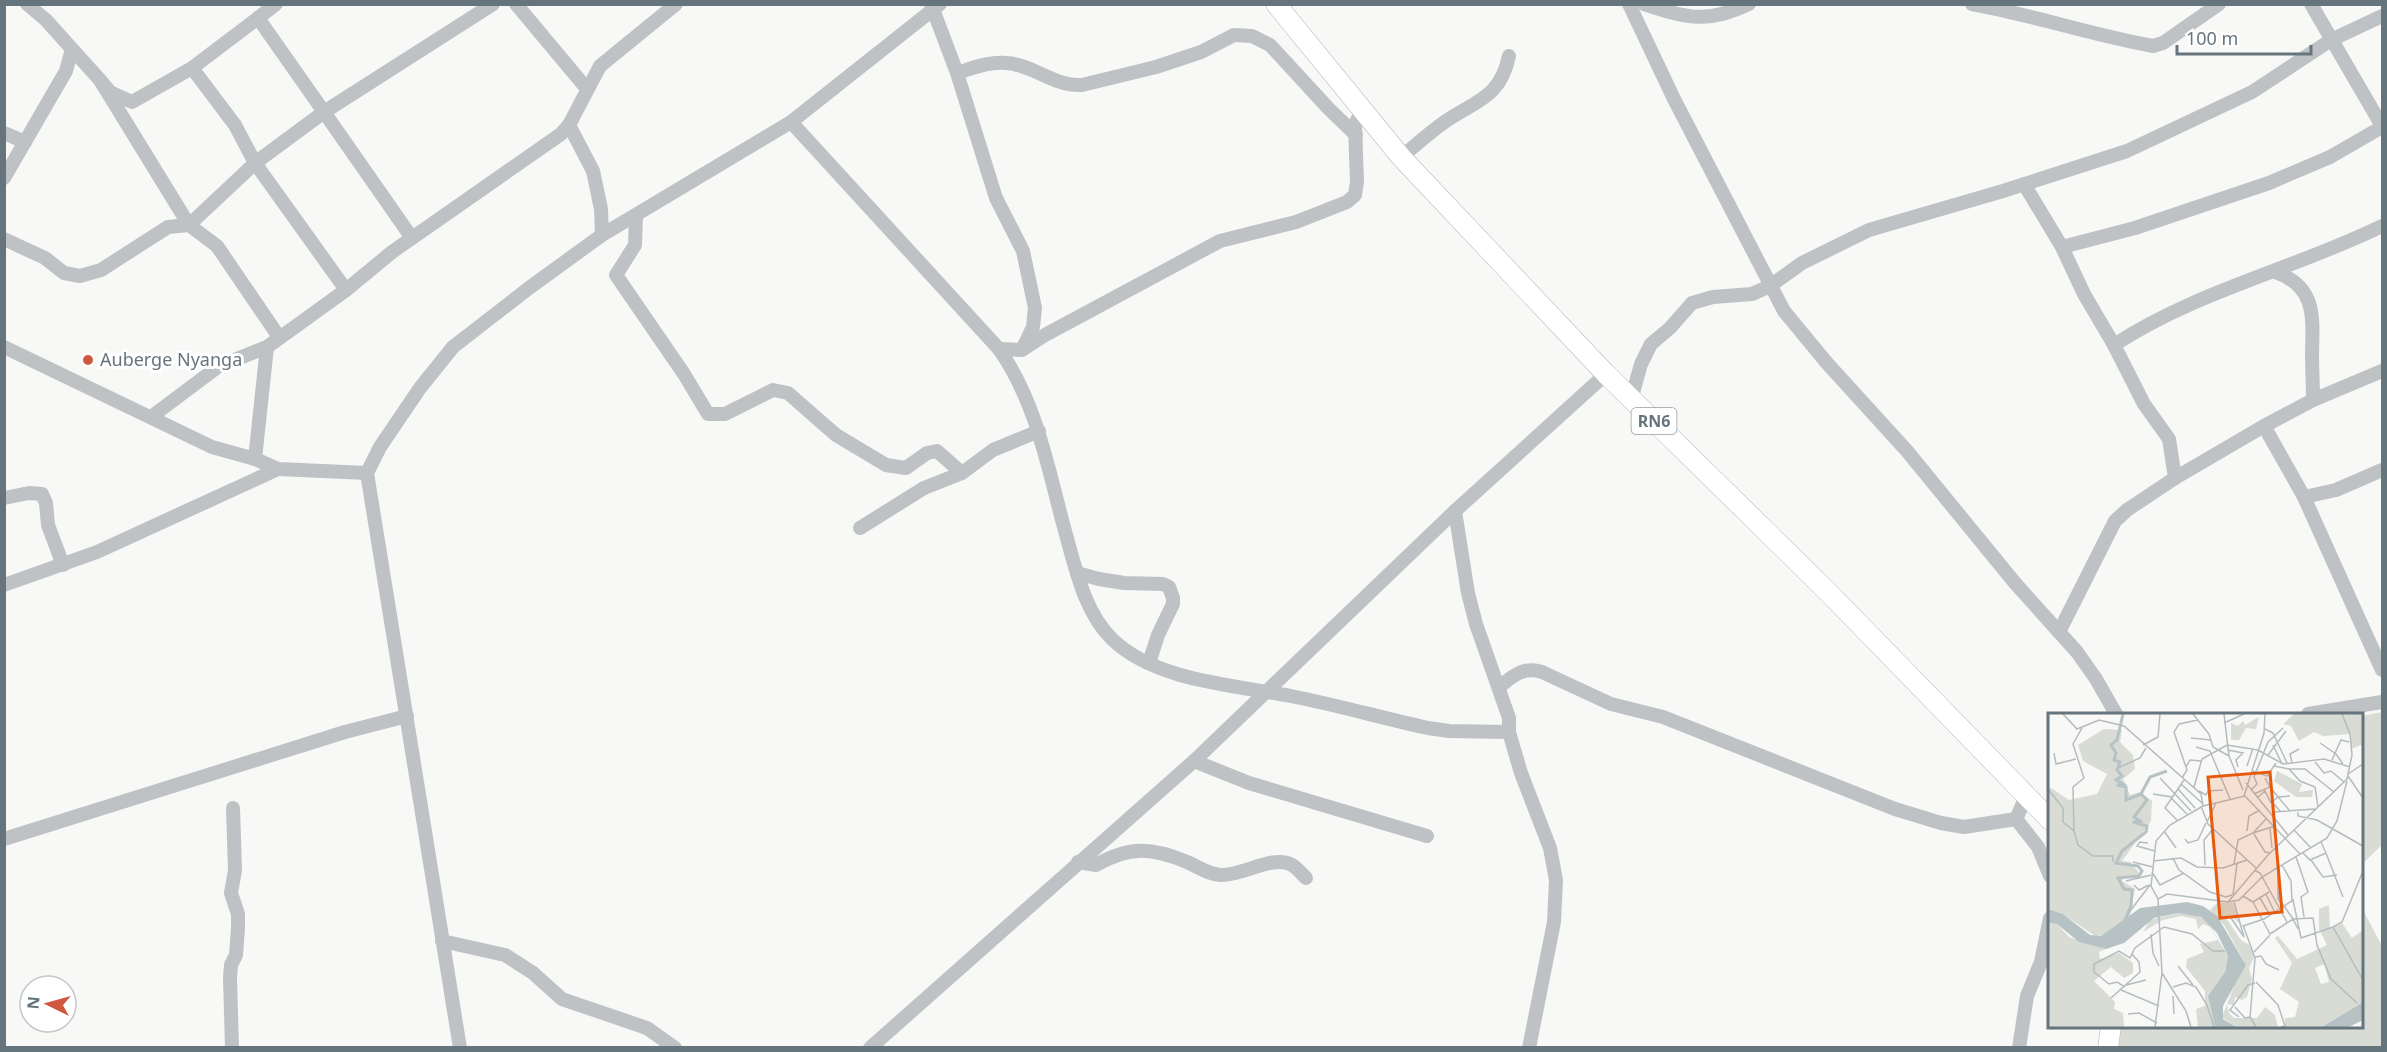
<svg xmlns="http://www.w3.org/2000/svg" width="2387" height="1052" viewBox="0 0 2387 1052" font-family="'Noto Sans',sans-serif">
  <style>
    .green { fill: #d8dcd5 }
    .lines { fill: none; stroke-linecap: round; stroke-linejoin: round }
    .highway-casing { stroke: #b4b7ba; stroke-width: 21 }
    .minor { stroke: #bec2c5; stroke-width: 14 }
    .highway { stroke: #fff; stroke-width: 20 }
    .poi-dot { fill: #cf583f; stroke: #fff; stroke-width: 2 }
    .labels { text-anchor: middle; stroke-width: 6; stroke-linejoin: round; paint-order: stroke }
    .shield { fill: #fff; stroke: #949ea4; stroke-width: 1.5 }
    .shield-label { font-size: 16px; font-weight: bold; fill: #66757d }
    .poi-label { font-size: 18px; fill: #66757d; stroke: #fff; text-anchor: start }
    .inset-river { fill: none; stroke: #b7c2c5; stroke-width: 3 }
    .inset-road { fill: none; stroke: #b5bcbf; stroke-width: 1.5 }
    .view { fill: #e8590c; fill-opacity: 0.15; stroke: #e8590c; stroke-width: 3 }
    .inset-edge { fill: none; stroke: #66757d; stroke-width: 3 }
  </style>
  <rect width="100%" height="100%" fill="#f8f8f6"/>
  <g class="green">
    <polygon points="2382,712 2382,845 2362,864 2362,716"/>
    <polygon points="2362,908 2382,946 2382,1047 2118,1048 2119,1027 2362,1026"/>
  </g>
  <g class="lines">
    <defs>
      <g id="highway">
        <polyline points="1276,4 1401,157 1606,374 1828,592 2050,820"/>
        <polyline points="2108,1048 2111,1026"/>
      </g>
    </defs>
    <use href="#highway" class="highway-casing"/>
    <g class="minor">
      <polyline points="516,4 587,89"/>
      <polyline points="931,4 957,73 996,198 1023,251 1035,308 1033,327 1022,350"/>
      <polyline points="1629,4 1674,99 1784,311 1826,362 1907,451 2015,583 2077,652 2096,679 2116,714"/>
      <path d="M1644 4C1687 18 1707 24 1749 4"/>
      <path d="M1972 4C2033 15 2092 35 2153 46L2163 43 2219 4"/>
      <polyline points="2311,4 2382,126"/>
      <polyline points="258,18 276,4"/>
      <polyline points="72,49 100,80 189,225 255,163 235,125 192,68"/>
      <path d="M957 73C973 68 989 61 1007 63 1033 65 1055 87 1082 85L1156 67 1201 52 1234 35 1252 36 1270 45 1329 109 1356 135"/>
      <polyline points="100,80 110,92 132,102 192,68 258,18 324,112 255,163 346,290"/>
      <path d="M791 122 999 349C1037 403 1048 469 1065 531 1075 566 1084 612 1112 639 1155 681 1234 685 1291 696 1337 705 1382 718 1428 728L1449 731 1509 732"/>
      <polyline points="569,125 593,171 601,209 602,235"/>
      <polyline points="4,133 25,142"/>
      <path d="M1401 157C1416 145 1430 132 1446 121 1477 100 1500 98 1509 56"/>
      <polyline points="4,178 66,71 72,49 46,20 27,4"/>
      <polyline points="2024,184 2062,247 2084,294 2114,345 2144,404 2169,439 2175,478 2127,510 2115,521 2059,632"/>
      <polyline points="636,216 635,245 616,275 684,374 708,414 725,414 773,390 788,393 836,435 886,465 906,468 927,453 937,451 962,473"/>
      <polyline points="412,238 324,112 493,4"/>
      <polyline points="4,239 45,258 64,273 80,276 101,270 168,227 189,225 217,246 279,337"/>
      <polyline points="2062,247 2135,228 2269,183 2330,157 2382,127"/>
      <path d="M2275 272C2316 286 2313 316 2312 353 2312 369 2313 385 2313 400"/>
      <path d="M2114 345C2196 291 2294 269 2382 226"/>
      <polyline points="4,347 212,447 255,459 278,469 367,473"/>
      <polyline points="999,349 1022,350 1045,335 1220,241 1296,222 1347,202 1355,195 1357,182 1355,125 1362,109"/>
      <polyline points="1631,400 1641,364 1651,344 1670,328 1692,303 1713,297 1752,294 1770,286 1802,263 1869,230 2003,191 2127,151 2252,92 2331,40 2382,16"/>
      <polyline points="151,417 219,366 267,347 346,290 392,252 561,134 569,125 600,66 676,4"/>
      <polyline points="2264,426 2304,497 2382,670"/>
      <polyline points="255,459 267,347"/>
      <polyline points="2175,478 2264,426 2313,400 2382,371"/>
      <polyline points="2304,497 2336,490 2382,470"/>
      <polyline points="4,498 29,493 42,494 46,503 48,525 63,565"/>
      <polyline points="1455,511 1468,593 1476,624 1509,718 1509,732 1521,773 1550,848 1556,880 1554,922 1529,1048"/>
      <polyline points="860,528 924,488 962,473 993,450 1039,431"/>
      <polyline points="1077,573 1099,579 1124,583 1163,584 1169,587 1173,598 1173,604 1158,635 1149,663"/>
      <polyline points="4,585 97,552 278,469"/>
      <path d="M1499 687C1513 676 1523 666 1542 672L1611 704 1663 717 1895 809 1941 823 1964 827 2016 819 2026 797"/>
      <polyline points="2308,714 2382,702"/>
      <polyline points="1194,761 1249,783 1427,836"/>
      <polyline points="2016,819 2038,847 2050,876"/>
      <polyline points="4,839 345,732 407,716"/>
      <path d="M1078 862 1096 865C1129 846 1152 847 1187 862 1199 867 1207 874 1221 875 1242 876 1274 854 1292 865 1297 868 1302 874 1306 878"/>
      <polyline points="442,941 505,955 533,973 562,999 647,1028 675,1048"/>
      <polyline points="232,1048 230,978 231,965 236,955 238,928 238,914 231,893 235,870 233,808"/>
      <polyline points="460,1048 367,473 380,447 420,388 453,347 529,288 602,235 791,122 940,4"/>
      <polyline points="870,1048 1194,761 1455,511 1606,374"/>
      <polyline points="2019,1048 2027,996 2041,962 2050,918"/>
    </g>
    <use href="#highway" class="highway"/>
  </g>
  <circle class="poi-dot" cx="88" cy="360" r="6"/>
  <g class="labels">
    <rect class="shield" x="1631.5" y="408" width="45" height="26" rx="4.5"/>
    <g class="shield-label">
      <text x="1654" y="427">RN6</text>
    </g>
    <g class="poi-label">
      <text x="100" y="366">Auberge Nyanga</text>
    </g>
  </g>
  <g transform="translate(2048 713)">
    <rect width="315" height="315" fill="#f8f8f6"/>
    <path d="M246 1H315V35L313 32 303 36 302 21 275 23 266 19 251 28 243 13 235 11ZM211 4 208 16 198 15 191 27H183V10L190 13 195 8 197 12ZM56 16 74 17 72 29 85 42 87 56 75 66 82 82 92 79 104 88 103 108 74 148 82 149 92 161 73 167 87 176 82 202 59 222 47 223 15 201 0 196V73L21 87 49 81 59 61 35 48 30 32ZM229 58 254 71 251 79 265 77 264 84H248L226 68ZM170 189 185 190 192 211 182 202 178 205 193 227 203 233 206 244 201 255 204 266 199 284 194 287 187 284 186 292 179 291 181 300 186 305H209L217 294 227 302 230 314H188L174 304 196 248 176 212 162 197ZM281 192 282 216 294 210 304 225 315 217V289L274 314H237V305L247 304 251 289 232 276 244 250 227 225 230 223 249 246 279 232 271 216V196ZM276 251 281 269 273 271 267 255ZM130 200 146 201 159 208 180 243 177 259 160 283 167 314H150L148 296 157 293V278L138 254 139 246 156 239 152 231 170 227 162 214 155 211 150 216 148 206 133 203 115 207 95 219 102 207ZM0 210 9 211 21 224 58 236 51 239 52 246 71 240 85 250V260L76 265 63 254 46 268 67 289 66 296 75 300 76 314H0Z" fill="#d8dcd5" fill-rule="evenodd"/>
    <path d="M139 189 155 193 169 203 198 252 175 293V306L188 314H167L160 283 177 259 180 243 169 220 153 204 130 200 106 205 76 230 58 236 31 229 9 211 0 210V196L15 201 42 222 53 223 92 195ZM315 289V307L301 314H274Z" fill="#b7c2c5"/>
    <path class="inset-river" d="M93 81 102 64 119 58M75 211 83 193 84 177 76 176 70 165 91 163 94 158 90 153 68 150 74 138 98 119 99 113 85 109 92 108 86 104 99 87 93 81 78 87V74L69 72 75 71 68 67 74 63 69 57 72 49 66 47 68 40 63 32 69 27 75 1"/>
    <path class="inset-road" d="M15 1 29 16 51 7 76 13 153 81 155 93 122 112 108 128 103 173 110 186M145 1 161 21 165 34 181 43M176 1 181 43 195 77M176 10 196 1M34 15 25 31 36 65 25 74 26 118 30 132 45 143H65V149M217 16 225 20 239 50M143 25 163 27M272 30 288 41 295 51M95 32 110 24 112 1M225 32 234 51M148 34 162 38 182 86M180 37 195 40 188 47 190 54M6 40 8 51 28 46M220 42 238 18M284 47 293 27 301 29M267 49 276 60 283 58 296 69M244 50 242 41 251 36M199 53 205 35M226 53 241 56 252 68 267 74 270 94M138 54 142 47 153 48M70 55 92 45 98 35M241 56H257L286 79M205 58 219 63 228 50M300 61 315 51M300 63 315 85M112 65 143 98M134 65 139 57 126 19 131 11 150 7M198 70 240 122M133 71 154 90M146 74 154 46 179 32 210 37 235 51 276 46 302 54M222 74 230 84 224 89 233 99M0 76 15 95V109L26 118M130 76 147 95M203 77 209 71 206 64 220 29 235 15M151 78 158 82 160 78 175 77M105 81 124 84M206 81 222 74 217 65M196 83 216 20 217 1M210 84 217 78 223 90M123 85 139 101M153 93 160 111 208 155M155 93 197 83 252 141M242 98 230 84 242 83M225 99 267 96M250 99V103L269 107 315 133M129 107 117 95 136 67M159 109 168 90M222 115 224 135M246 117 263 135M116 118 128 135M199 118 201 103 212 97M205 120 227 113M206 121 217 139 222 140M137 126 140 130 150 127 158 110M100 130 92 129 89 133 107 138M255 140 262 147 278 140 273 129M278 140 295 184M248 144 260 179 253 184 256 204M125 145 131 157 162 179 178 184 184 182M263 147 275 164 289 162M105 148 133 145 149 154 175 155 199 147M85 149 105 154M186 151 190 127 205 120 218 106M157 152 156 127 165 116M234 152 243 168 244 188M230 155V186L236 193M206 157 212 160 239 209M104 159 112 172 136 160M78 168 103 162M86 172 91 177 101 172M218 181 227 200M185 182 189 151M195 183 205 189 221 179M212 185 222 202M180 189 191 187 214 164 279 125 289 108 299 68M205 189 222 221M236 193 245 206 265 205 269 232 283 266 309 290M79 202 102 172M183 205 196 224 186 189M195 212 207 245 202 304 208 314M195 213 216 206 245 187 253 225 285 214 294 209 315 158M116 214 144 221 165 238H177M285 214 315 267M103 221 105 240 111 253M222 221 245 206 250 216M206 239 222 222M207 244 213 243 218 251 231 257M130 253 145 272M114 260 138 298 143 314M208 269 230 292 237 313 233 314M78 272 98 267M77 274 69 269 61 271 46 259V251L71 238 82 245 87 235 116 214M125 274 138 270 148 274 159 292 166 314M73 277 111 293M125 283 126 301M63 285 92 259 91 249 84 241M187 294 197 305 202 304M80 301 91 300 109 310M191 304 182 297 200 272 207 270M107 314 114 260 110 186 119 181 180 189 220 142 299 66 304 42 302 21 294 1"/>
    <path class="view" d="M222 59 234 199 172 205 160 64Z"/>
    <rect width="315" height="315" class="inset-edge"/>
  </g>
  <rect width="2387" height="1052" fill="none" stroke="#66757d" stroke-width="12"/>
  <g transform="translate(48 1004) rotate(275)"><circle r="28" fill="#ffffff" stroke="#c2c8cb" stroke-width="1.5"/>
  <path d="M0-4.5L10 22L0 15L-10 22Z" fill="#cf583f"/>
  <text y="-9" font-size="16" font-weight="bold" text-anchor="middle" fill="#66757d">N</text>
  </g>
  <path d="M2177 45v9h134v-9" fill="none" stroke="#66757d" stroke-width="3"/>
  <text x="2186" y="45" font-size="18" fill="#66757d" stroke="#ffffff" stroke-width="4.5" paint-order="stroke">100 m</text>
</svg>
